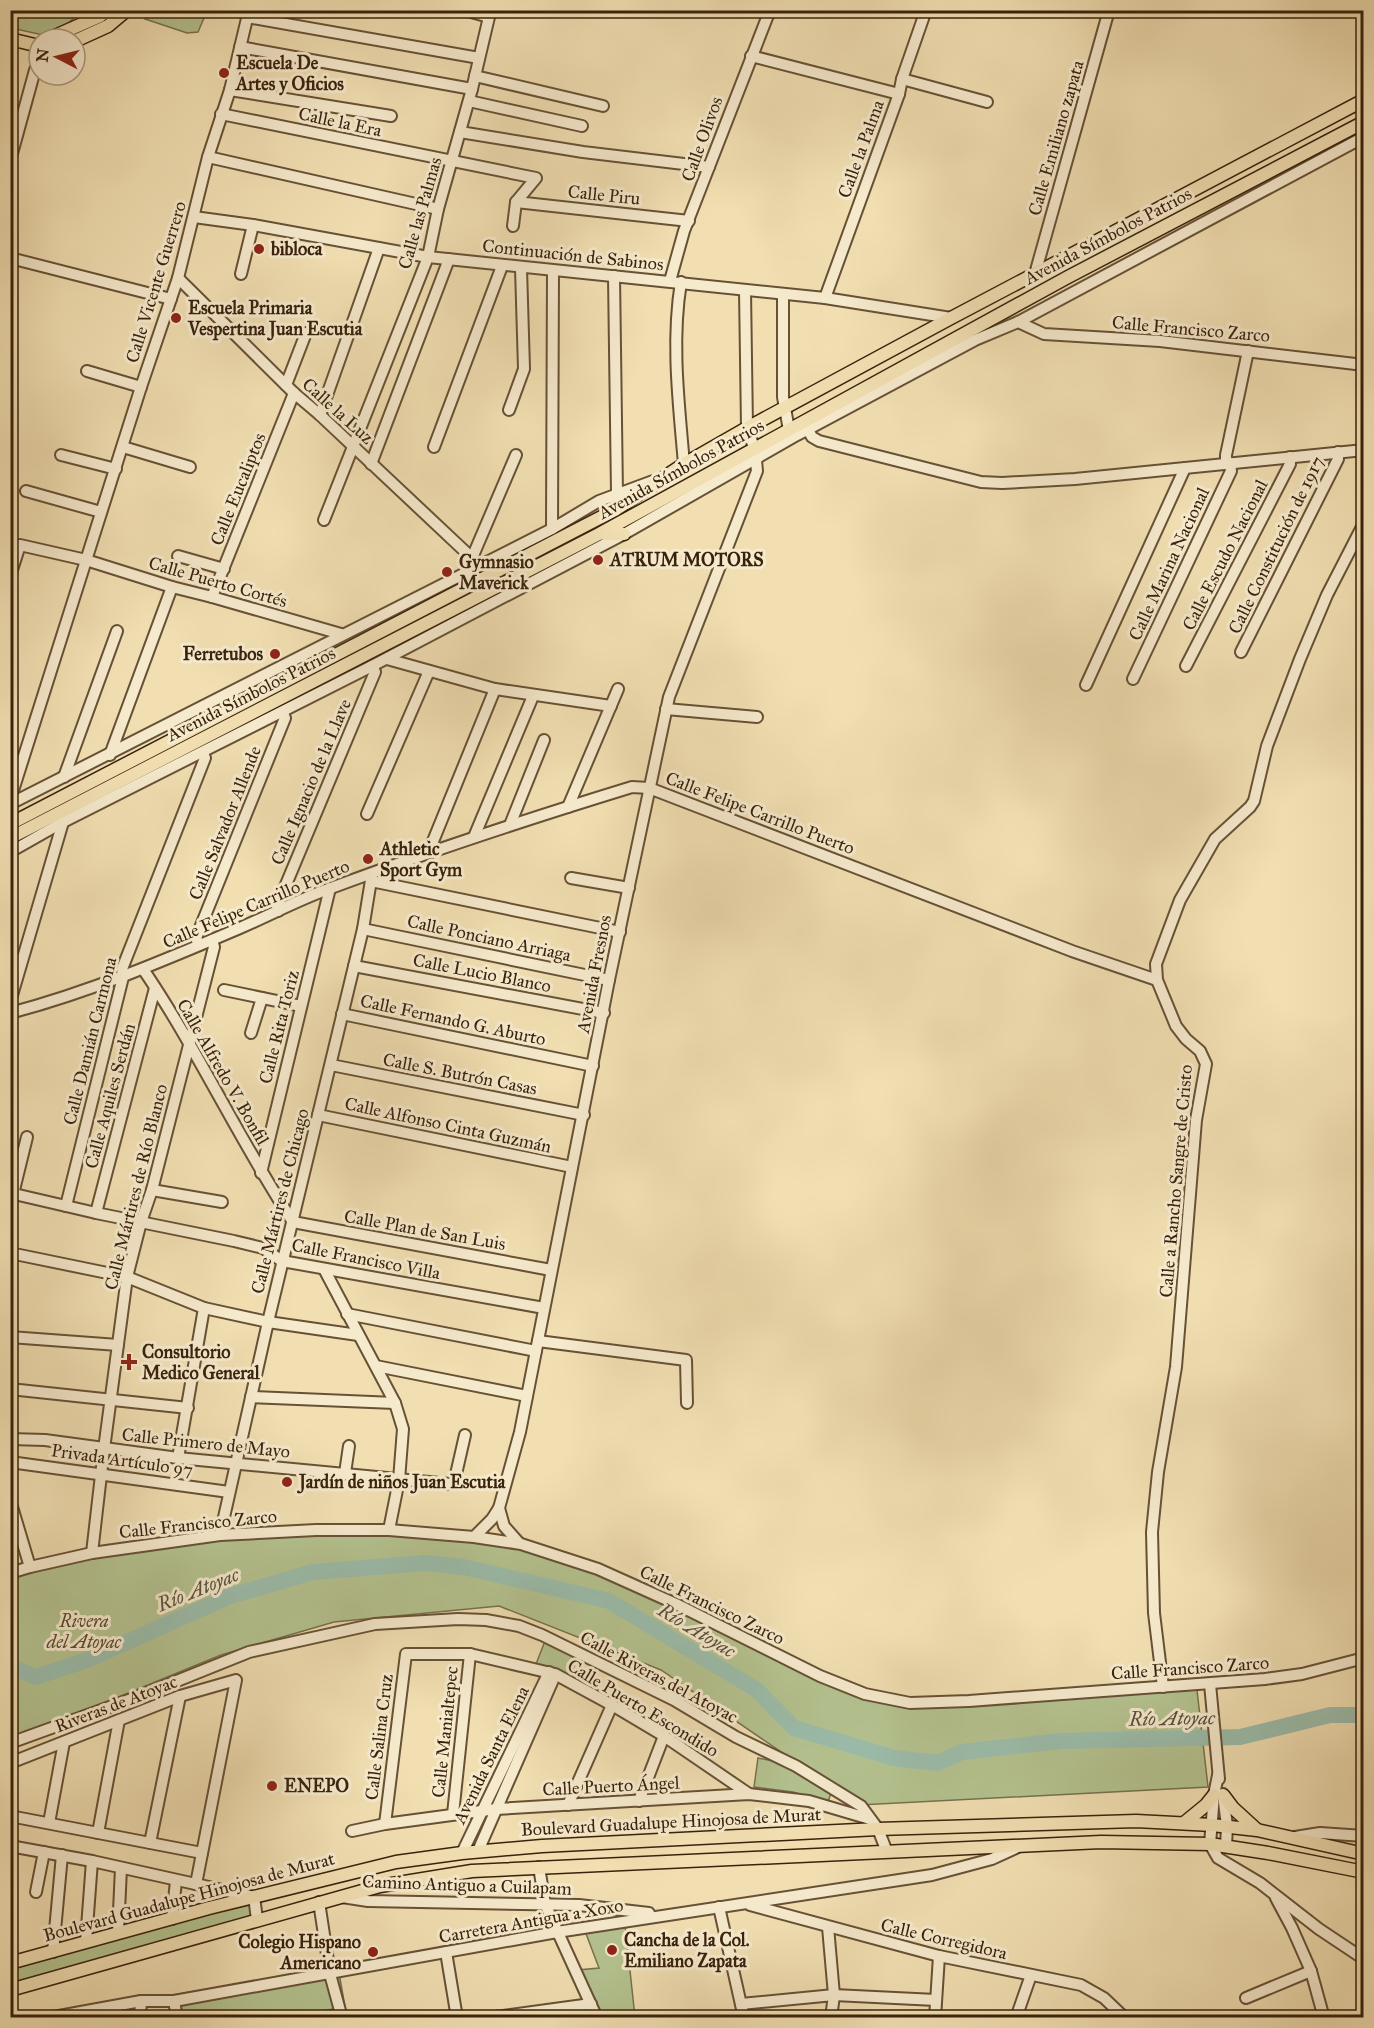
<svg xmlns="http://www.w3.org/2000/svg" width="1374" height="2028" viewBox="0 0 1374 2028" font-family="'IM FELL Great Primer',serif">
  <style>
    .green { fill: #b4c390; stroke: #76724e; stroke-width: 1.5 }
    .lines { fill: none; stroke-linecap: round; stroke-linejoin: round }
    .river { stroke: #9bbdab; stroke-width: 16 }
    .minor-casing { stroke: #675136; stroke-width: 14 }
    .major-casing { stroke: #39220d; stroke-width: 15 }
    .minor { stroke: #f6eacd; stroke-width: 10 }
    .major { stroke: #f1dfb2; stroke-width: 12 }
    .poi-dot { fill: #8f2418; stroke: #f6eacd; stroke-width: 2 }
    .labels { text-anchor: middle; stroke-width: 6; stroke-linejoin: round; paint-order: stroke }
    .poi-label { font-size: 18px; font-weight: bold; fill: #39220d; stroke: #f6eacd; text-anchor: start }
    .street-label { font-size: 18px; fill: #39220d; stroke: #f6eacd }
    .park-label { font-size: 18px; font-style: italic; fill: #584a2e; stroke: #f6eacd }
    .water-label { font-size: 20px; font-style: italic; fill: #56503c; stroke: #f6eacd }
  </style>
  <rect width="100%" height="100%" fill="#f1dfb2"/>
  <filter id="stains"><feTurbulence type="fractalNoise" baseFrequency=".00333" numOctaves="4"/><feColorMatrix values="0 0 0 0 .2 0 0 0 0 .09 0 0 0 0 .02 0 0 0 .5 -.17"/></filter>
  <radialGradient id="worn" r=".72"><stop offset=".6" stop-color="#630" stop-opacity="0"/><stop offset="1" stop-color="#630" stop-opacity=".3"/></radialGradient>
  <g class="green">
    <polygon points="10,11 82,11 52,37 11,28"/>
    <polygon points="156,11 156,10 207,11 198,32 187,33 145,19"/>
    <polygon points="316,1530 474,1537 598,1569 820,1676 910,1703 969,1701 1197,1690 1208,1787 859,1805 661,1670 499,1606 334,1622 221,1655 104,1703 11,1737 11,1574 30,1567 220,1535"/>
    <polygon points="545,1641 579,1655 569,1678 536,1664"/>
    <polygon points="758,1758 796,1766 832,1790 828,1802 793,1792 754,1787"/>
    <polygon points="250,1904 255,1918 11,1985 11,1968 162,1926"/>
    <polygon points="625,1924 635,2017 603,2017 578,1970 599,1968 585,1931"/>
    <polygon points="338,1967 345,2007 287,2017 177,2017 172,1995"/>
  </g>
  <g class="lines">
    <polyline class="river" points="10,1666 36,1677 87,1660 230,1596 313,1572 425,1563 464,1567 609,1601 757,1690 794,1728 894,1758 937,1763 962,1752 1060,1741 1240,1737 1330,1715 1364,1715"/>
    <defs>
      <g id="minor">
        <polyline points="247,17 479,58"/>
        <polyline points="240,47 472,89"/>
        <polyline points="751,56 899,94"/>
        <polyline points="475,76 603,106"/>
        <polyline points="902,79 987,102"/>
        <polyline points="230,90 391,116"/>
        <polyline points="469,101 582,126"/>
        <polyline points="221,114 536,178 516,202 513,226"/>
        <polyline points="460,132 583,152 709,167"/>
        <polyline points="208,157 438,209"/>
        <polyline points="10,161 35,70 39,61"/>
        <polyline points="516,202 689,221"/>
        <polyline points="194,217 253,225 428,257 825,298 951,318"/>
        <polyline points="10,258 171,299"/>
        <polyline points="241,274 253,225"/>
        <polyline points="1035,274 1109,10"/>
        <polyline points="614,276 617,494"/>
        <polyline points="178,278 294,393 320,415 472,558 478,566"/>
        <polyline points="670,281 684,231 770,10"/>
        <path d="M681 282C671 342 679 405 684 464"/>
        <polyline points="783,294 783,397 789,430"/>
        <polyline points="825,298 899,94 902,79 926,10"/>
        <polyline points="1018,322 1044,334 1160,341 1364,365"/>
        <polyline points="87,371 141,387"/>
        <polyline points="286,385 306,333"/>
        <polyline points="509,410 524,369 521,268"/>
        <polyline points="320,415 379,248"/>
        <polyline points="808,430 812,437 819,441 981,482 1002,483 1075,479 1364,450"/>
        <polyline points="123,447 190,467"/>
        <polyline points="434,447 502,266"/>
        <polyline points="61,455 116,469"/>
        <polyline points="1226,463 1226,455 1248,351"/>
        <polyline points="371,464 449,259"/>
        <polyline points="26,491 101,512"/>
        <polyline points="324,520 428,257 438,209 472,89 489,17 464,10"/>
        <polyline points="552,529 553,271"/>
        <polyline points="178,556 224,569"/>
        <polyline points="472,558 516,455"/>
        <polyline points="10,576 20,545 86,560 172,587 212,597 341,634"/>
        <polyline points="212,597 294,393"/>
        <polyline points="1241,652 1338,459 1338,452"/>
        <polyline points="387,659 495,689 611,706"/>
        <polyline points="1186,666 1290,464 1290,457"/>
        <polyline points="1133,679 1231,471 1230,463"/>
        <polyline points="1086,685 1185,468"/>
        <polyline points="666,709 757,717"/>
        <polyline points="110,755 172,587"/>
        <polyline points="64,777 117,631"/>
        <polyline points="10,800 141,387 178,278 208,157 230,90 249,10"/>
        <polyline points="10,804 552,529 599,501 653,481"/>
        <polyline points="568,807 618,689"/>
        <polyline points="367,814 429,671"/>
        <polyline points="510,825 544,740"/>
        <polyline points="474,837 533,696"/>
        <polyline points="429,851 495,689"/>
        <polyline points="10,852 63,822 372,666 624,534 797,435 975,340 1018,322 1364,137"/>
        <polyline points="571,878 629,888"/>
        <polyline points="371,881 620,932"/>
        <polyline points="278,911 277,906 375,672 372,666"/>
        <polyline points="363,929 609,980"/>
        <polyline points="199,945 196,938 285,718 283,713"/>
        <polyline points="354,966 604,1013"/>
        <path d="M143 969C198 1050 239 1140 293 1222L551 1270"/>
        <polyline points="224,990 301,1006"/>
        <polyline points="10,1002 63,822"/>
        <path d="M10 1013C90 992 165 960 240 928 270 915 300 899 331 888 430 851 531 818 632 787L649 788 1072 951 1157 980"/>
        <polyline points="342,1014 593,1066"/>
        <polyline points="251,1033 262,998"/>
        <polyline points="331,1065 584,1115"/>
        <polyline points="318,1115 572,1167"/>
        <polyline points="261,1173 330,888"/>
        <polyline points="152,1190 222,1202"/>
        <polyline points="10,1193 96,1213 234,1241 263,1248 282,1261 544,1308"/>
        <polyline points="13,1194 27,1137"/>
        <polyline points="66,1206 123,977 122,969 205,758 203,753"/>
        <polyline points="96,1213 155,988"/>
        <polyline points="10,1253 127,1277 204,1308 268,1322 358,1335"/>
        <polyline points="324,1269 395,1403 403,1429 399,1480 389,1530"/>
        <polyline points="347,1314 536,1351"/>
        <polyline points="10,1337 118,1345"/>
        <polyline points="538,1341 686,1360 687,1403"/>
        <polyline points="376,1366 527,1396"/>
        <polyline points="10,1389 188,1408"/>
        <polyline points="251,1397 395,1403"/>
        <polyline points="10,1439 45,1440 178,1458 450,1484 454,1483 465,1435"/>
        <polyline points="178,1458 204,1308"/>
        <polyline points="10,1462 229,1492"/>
        <polyline points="345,1473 349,1446"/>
        <polyline points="10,1500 30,1567"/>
        <polyline points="499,1508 504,1526 519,1543"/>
        <polyline points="220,1535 268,1322 363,929 372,874"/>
        <polyline points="474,1537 492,1519 499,1508 520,1432 609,980 669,697 757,471 755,450 747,428 745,290"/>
        <polyline points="92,1553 104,1449 127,1277 141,1222 152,1190 214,947 212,940"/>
        <polyline points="10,1573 30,1567 92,1553 220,1535 316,1530 389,1530 474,1537 521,1544 598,1569 676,1604 820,1676 865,1694 910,1703 969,1701 1265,1679 1302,1674 1364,1658"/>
        <polyline points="1210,1684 1219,1779"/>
        <polyline points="1163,1687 1154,1613 1152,1532 1158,1472 1176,1367 1196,1120 1206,1064 1200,1051 1186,1039 1176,1026 1157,980 1156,964 1180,900 1215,839 1250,807 1254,801 1267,746 1300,659 1327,595 1364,523"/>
        <polyline points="10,1743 137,1697 249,1652 375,1624 458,1619 486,1620 519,1626 542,1635 674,1700 736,1737 796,1766 861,1806 878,1829 887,1852"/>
        <polyline points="10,1763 180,1696 236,1680 196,1884"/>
        <polyline points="1218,1775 1214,1795 1210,1844 1218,1858 1260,1883 1319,1929 1364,1959"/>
        <polyline points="1223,1794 1227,1826 1226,1846"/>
        <polyline points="639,1801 664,1736"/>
        <polyline points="568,1805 612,1705"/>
        <polyline points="453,1814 470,1654"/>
        <polyline points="10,1816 202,1853"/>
        <polyline points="49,1823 64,1742"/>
        <polyline points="385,1824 406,1654 470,1654 555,1674 612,1705 664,1736 749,1794"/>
        <polyline points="352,1831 385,1824 496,1809 749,1794 809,1801 870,1819"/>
        <polyline points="98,1833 119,1720"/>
        <polyline points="1295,1837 1320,1833 1364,1836"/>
        <polyline points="150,1843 180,1696"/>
        <polyline points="10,1846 92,1861 254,1897 257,1919"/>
        <polyline points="478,1851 553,1680"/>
        <polyline points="462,1853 549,1672"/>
        <polyline points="539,1867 545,1904 597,2018"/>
        <polyline points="36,1892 44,1852"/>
        <polyline points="342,1897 368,1901 579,1905 649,1913"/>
        <polyline points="1276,1898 1292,1928 1311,1971 1324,2018"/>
        <polyline points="319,1902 330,1974 342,2018"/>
        <polyline points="750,1905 939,1956 1081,1985 1104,1998 1125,2018"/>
        <polyline points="719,1907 744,2018"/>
        <polyline points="172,1919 176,1881"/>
        <polyline points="828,1927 834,1995 831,2018"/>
        <polyline points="118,1933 121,1868"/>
        <polyline points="86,1941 92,1861"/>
        <polyline points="53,1952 62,1855"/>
        <polyline points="446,1952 457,2018"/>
        <polyline points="1246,1998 1311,1971"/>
        <polyline points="174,2001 177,2018"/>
        <polyline points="741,2004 834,1995 936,2000"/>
        <polyline points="48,2018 141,2001 174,2001 557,1932 932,1875 992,1859 1018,1847"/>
        <polyline points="140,2018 141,2001"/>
        <polyline points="488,2018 591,2004"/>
        <polyline points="935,2018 939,1956"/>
        <polyline points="1016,2018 1031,1975"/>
      </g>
      <g id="major">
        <polyline points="10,39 39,46"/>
        <polyline points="48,39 100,16 108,10"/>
        <polyline points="75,41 108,26 127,10"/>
        <polyline points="604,534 624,534"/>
        <polyline points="10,824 615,510 684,464 747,428 951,318 1364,100"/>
        <polyline points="10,838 599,534 1068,277 1364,122"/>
        <polyline points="1224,1796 1233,1808 1256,1829"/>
        <polyline points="1184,1823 1206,1805 1214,1795"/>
        <polyline points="10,1963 209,1908 396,1862 462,1853 542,1846 878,1829 1136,1821 1212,1825 1257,1830 1364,1854"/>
        <polyline points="10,1990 380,1886 472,1871 1101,1842 1210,1844 1268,1853 1364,1872"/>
      </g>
    </defs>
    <use href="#minor" class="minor-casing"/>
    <use href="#major" class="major-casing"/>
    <use href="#minor" class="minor"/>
    <use href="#major" class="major"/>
  </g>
  <g class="poi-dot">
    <circle cx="224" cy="73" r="6"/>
    <circle cx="259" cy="249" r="6"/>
    <circle cx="176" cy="318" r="6"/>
    <circle cx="598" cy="560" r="6"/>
    <circle cx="447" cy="572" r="6"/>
    <circle cx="275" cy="654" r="6"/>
    <circle cx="368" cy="859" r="6"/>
    <path d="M126 1353h6v6h6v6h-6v6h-6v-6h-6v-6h6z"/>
    <circle cx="287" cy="1482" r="6"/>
    <circle cx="272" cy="1786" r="6"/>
    <circle cx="612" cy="1950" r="6"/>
    <circle cx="373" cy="1952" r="6"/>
  </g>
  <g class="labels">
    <g class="poi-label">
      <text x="236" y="69">Escuela De<tspan x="236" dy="21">Artes y Oficios</tspan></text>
      <text x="271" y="255">bibloca</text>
      <text x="188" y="314">Escuela Primaria<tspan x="188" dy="21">Vespertina Juan Escutia</tspan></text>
      <text x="610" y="566">ATRUM MOTORS</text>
      <text x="459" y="568">Gymnasio<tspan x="459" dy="21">Maverick</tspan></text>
      <text x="263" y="660" text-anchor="end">Ferretubos</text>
      <text x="380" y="855">Athletic<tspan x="380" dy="21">Sport Gym</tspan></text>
      <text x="142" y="1358">Consultorio<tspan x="142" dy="21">Medico General</tspan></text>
      <text x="299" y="1488">Jardín de niños Juan Escutia</text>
      <text x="284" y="1792">ENEPO</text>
      <text x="624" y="1946">Cancha de la Col.<tspan x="624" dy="21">Emiliano Zapata</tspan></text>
      <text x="361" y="1948" text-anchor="end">Colegio Hispano<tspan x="361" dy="21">Americano</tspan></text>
    </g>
    <g class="street-label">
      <text transform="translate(340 122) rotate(12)" y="6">Calle la Era</text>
      <text transform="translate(1056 138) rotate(-74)" y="6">Calle Emiliano zapata</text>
      <text transform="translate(702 139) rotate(-70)" y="6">Calle Olivos</text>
      <text transform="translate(861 149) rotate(-70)" y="6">Calle la Palma</text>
      <text transform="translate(604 195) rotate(6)" y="6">Calle Piru</text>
      <text transform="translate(420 213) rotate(-74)" y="6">Calle las Palmas</text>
      <text transform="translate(1108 236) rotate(-28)" y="6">Avenida Símbolos Patrios</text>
      <text transform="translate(573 255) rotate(6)" y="6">Continuación de Sabinos</text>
      <text transform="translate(156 282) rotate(-73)" y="6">Calle Vicente Guerrero</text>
      <text transform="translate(1191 329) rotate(5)" y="6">Calle Francisco Zarco</text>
      <text transform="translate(338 411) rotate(42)" y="6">Calle la Luz</text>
      <text transform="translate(681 469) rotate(-29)" y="6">Avenida Símbolos Patrios</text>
      <text transform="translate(238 489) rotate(-68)" y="6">Calle Eucaliptos</text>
      <text transform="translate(1276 545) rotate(-64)" y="6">Calle Constitución de 1917</text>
      <text transform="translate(1225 555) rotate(-63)" y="6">Calle Escudo Nacional</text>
      <text transform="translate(1169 564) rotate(-65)" y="6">Calle Marina Nacional</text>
      <text transform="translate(218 582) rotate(16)" y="6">Calle Puerto Cortés</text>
      <text transform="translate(251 694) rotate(-27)" y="6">Avenida Símbolos Patrios</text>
      <text transform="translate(311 782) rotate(-67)" y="6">Calle Ignacio de la Llave</text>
      <text transform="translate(760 813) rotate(21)" y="6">Calle Felipe Carrillo Puerto</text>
      <text transform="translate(225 823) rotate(-68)" y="6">Calle Salvador Allende</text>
      <text transform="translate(256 904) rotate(-23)" y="6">Calle Felipe Carrillo Puerto</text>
      <text transform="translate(489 938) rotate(12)" y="6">Calle Ponciano Arriaga</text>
      <text transform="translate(482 973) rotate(11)" y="6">Calle Lucio Blanco</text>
      <text transform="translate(594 974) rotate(-79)" y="6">Avenida Fresnos</text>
      <text transform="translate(453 1020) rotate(12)" y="6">Calle Fernando G. Aburto</text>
      <text transform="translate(279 1027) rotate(-76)" y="6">Calle Rita Toriz</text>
      <text transform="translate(90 1041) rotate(-76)" y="6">Calle Damián Carmona</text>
      <text transform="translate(223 1072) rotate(60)" y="6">Calle Alfredo V. Bonfil</text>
      <text transform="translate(460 1074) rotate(11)" y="6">Calle S. Butrón Casas</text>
      <text transform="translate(110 1096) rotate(-75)" y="6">Calle Aquiles Serdán</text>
      <text transform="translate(448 1125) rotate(12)" y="6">Calle Alfonso Cinta Guzmán</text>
      <text transform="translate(1176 1181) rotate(-85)" y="6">Calle a Rancho Sangre de Cristo</text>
      <text transform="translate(136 1187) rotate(-76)" y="6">Calle Mártires de Río Blanco</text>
      <text transform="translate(280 1201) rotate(-76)" y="6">Calle Mártires de Chicago</text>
      <text transform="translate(425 1230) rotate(10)" y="6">Calle Plan de San Luis</text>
      <text transform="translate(366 1259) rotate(11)" y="6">Calle Francisco Villa</text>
      <text transform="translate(206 1443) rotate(6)" y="6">Calle Primero de Mayo</text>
      <text transform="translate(122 1460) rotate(8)" y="6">Privada Artículo 97</text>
      <text transform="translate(198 1524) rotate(-6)" y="6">Calle Francisco Zarco</text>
      <text transform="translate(712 1605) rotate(26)" y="6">Calle Francisco Zarco</text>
      <text transform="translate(1190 1668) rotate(-4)" y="6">Calle Francisco Zarco</text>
      <text transform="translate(659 1677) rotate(28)" y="6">Calle Riveras del Atoyac</text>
      <text transform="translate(116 1704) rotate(-21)" y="6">Riveras de Atoyac</text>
      <text transform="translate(643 1708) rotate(31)" y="6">Calle Puerto Escondido</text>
      <text transform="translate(445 1732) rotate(-84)" y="6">Calle Manialtepec</text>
      <text transform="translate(379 1737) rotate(-83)" y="6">Calle Salina Cruz</text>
      <text transform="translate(491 1755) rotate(-64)" y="6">Avenida Santa Elena</text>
      <text transform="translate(611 1786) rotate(-3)" y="6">Calle Puerto Ángel</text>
      <text transform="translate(671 1822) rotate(-3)" y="6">Boulevard Guadalupe Hinojosa de Murat</text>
      <text transform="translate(467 1885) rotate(2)" y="6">Camino Antiguo a Cuilapam</text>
      <text transform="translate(189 1897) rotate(-15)" y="6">Boulevard Guadalupe Hinojosa de Murat</text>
      <text transform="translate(531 1921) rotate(-10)" y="6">Carretera Antigua a Xoxo</text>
      <text transform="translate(944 1939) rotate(13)" y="6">Calle Corregidora</text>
    </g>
    <g class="park-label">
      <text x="84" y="1627">Rivera<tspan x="84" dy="21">del Atoyac</tspan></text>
    </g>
    <g class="water-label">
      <text transform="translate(198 1589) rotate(-22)" y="7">Río Atoyac</text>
      <text transform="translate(697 1630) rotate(31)" y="7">Río Atoyac</text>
      <text transform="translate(1172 1718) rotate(-1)" y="7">Río Atoyac</text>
    </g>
  </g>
  <rect width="1374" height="2028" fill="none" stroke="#f1dfb2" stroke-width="36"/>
  <rect x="12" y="12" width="1350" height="2004" fill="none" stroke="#39220d" stroke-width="3"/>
  <rect x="18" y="18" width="1338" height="1992" fill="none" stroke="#39220d" stroke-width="1.5"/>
  <g transform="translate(57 57) rotate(277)"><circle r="28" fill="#f6eacd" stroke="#aa9a80" stroke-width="1.5"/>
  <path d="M0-4.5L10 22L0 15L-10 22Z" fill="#8f2418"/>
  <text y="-9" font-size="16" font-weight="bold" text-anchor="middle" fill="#39220d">N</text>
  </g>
  <rect width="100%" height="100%" filter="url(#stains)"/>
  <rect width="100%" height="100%" fill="url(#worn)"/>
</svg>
